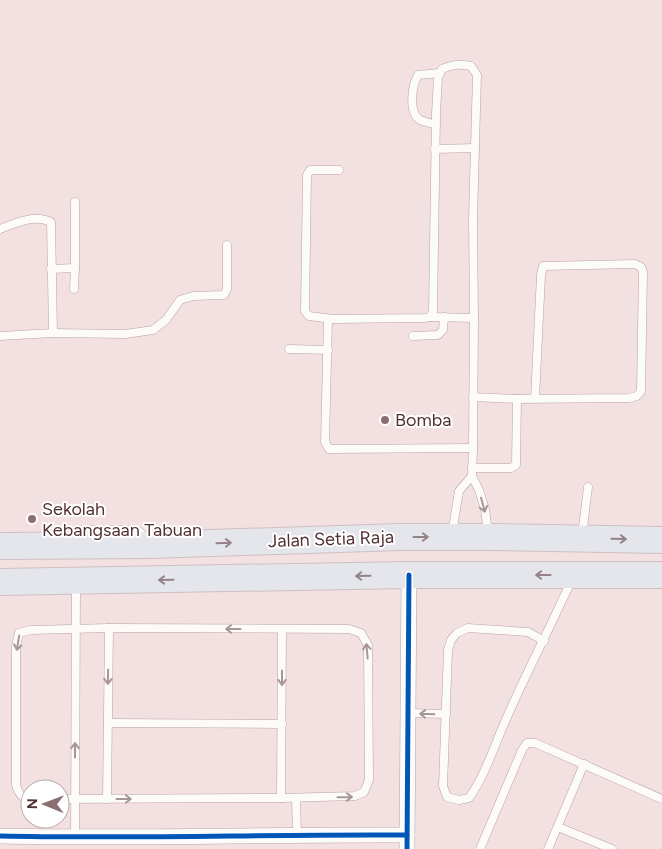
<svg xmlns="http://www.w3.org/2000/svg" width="662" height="849" viewBox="0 0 662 849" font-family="Figtree,sans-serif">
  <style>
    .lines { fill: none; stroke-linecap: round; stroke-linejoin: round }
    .service-casing { stroke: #b9a2a4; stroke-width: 9 }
    .minor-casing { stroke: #b9a2a4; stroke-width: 16 }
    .trunk-casing { stroke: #cebfc1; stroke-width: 28 }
    .service { stroke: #fdfafa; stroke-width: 8 }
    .minor { stroke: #fdfafa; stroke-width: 15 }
    .trunk { stroke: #e4e6ec; stroke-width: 26 }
    .cycleway-casing { stroke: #fff; stroke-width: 8 }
    .cycleway { stroke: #0057b8; stroke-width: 5 }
    .oneway { stroke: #a89697 }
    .oneway2 { stroke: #948287 }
    .poi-dot { fill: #8a6e71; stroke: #fff; stroke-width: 2 }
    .labels { text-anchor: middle; stroke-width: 4; stroke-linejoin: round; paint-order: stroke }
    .poi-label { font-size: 18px; fill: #523134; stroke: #fff; text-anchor: start }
    .street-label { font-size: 18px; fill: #523134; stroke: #fff }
  </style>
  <rect width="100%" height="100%" fill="#f3e0e1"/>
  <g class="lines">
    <defs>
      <g id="service">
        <path d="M436 125C431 123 425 122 420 120 408 113 412 85 418 75L440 73"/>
        <polyline points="435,149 475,148"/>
        <path d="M339 170H310L307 175 305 311 309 316 333 319 424 318 430 317 433 312 436 114 438 77 442 69C453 64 459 64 471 66L477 75 473 218 474 318 473 448 472 476 479 490 485 509 488 532"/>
        <path d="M0 229C16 223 34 214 51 222L53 333"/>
        <polyline points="51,269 75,268 75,202"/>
        <polyline points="74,289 75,268"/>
        <polyline points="430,317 474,318"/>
        <polyline points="328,319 325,442 329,449 473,448"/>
        <polyline points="0,336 53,333 125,334 153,330 166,320 180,300 193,296 224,295 227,289 227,245"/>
        <polyline points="413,336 438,335 443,330 444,317"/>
        <polyline points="289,349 328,350"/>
        <polyline points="473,397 517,399 629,398 637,396 641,391 643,272 641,267 635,264 543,266 541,275 535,399"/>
        <polyline points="472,468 511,468 516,465 517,399"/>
        <polyline points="452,534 459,491 472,476"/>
        <polyline points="582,536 588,487"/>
        <polyline points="67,539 73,532 80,530 130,530 140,532 146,540"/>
        <path d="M544 641 528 632 468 628 457 633 451 640 448 650 443 786 447 797 459 800 469 798C486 774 495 743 508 715 528 669 552 624 572 579"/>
        <polyline points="408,713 446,714"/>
        <polyline points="108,723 282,724"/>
        <polyline points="281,798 282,629"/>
        <polyline points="296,798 297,835"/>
        <path d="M30 799C21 799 18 792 16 785V646L19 633 31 630 109 628 349 629 361 633 368 645 369 780 364 792 355 796 281 798 60 799"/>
        <polyline points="107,799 109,628"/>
        <polyline points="558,827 612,849"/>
        <polyline points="75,838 76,585"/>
        <polyline points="480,849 522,750 527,743 535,743 662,799"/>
        <polyline points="548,849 584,764"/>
      </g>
      <g id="minor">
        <path d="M0 836C136 839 271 834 407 835"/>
        <polyline points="407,849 409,575"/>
      </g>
      <g id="trunk">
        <polyline points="0,546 149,545 400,537 489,537 662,540"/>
        <polyline points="0,582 409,575 662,575"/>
      </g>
    </defs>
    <use href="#service" class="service-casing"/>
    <use href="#minor" class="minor-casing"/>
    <use href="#trunk" class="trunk-casing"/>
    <use href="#service" class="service"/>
    <use href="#minor" class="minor"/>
    <use href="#trunk" class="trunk"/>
    <defs>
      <g id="cycleway">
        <path d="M0 836C136 839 271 834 407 835"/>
        <polyline points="407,849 409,575"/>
      </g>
    </defs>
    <use href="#cycleway" class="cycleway-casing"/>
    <use href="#cycleway" class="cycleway"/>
  </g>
  <defs><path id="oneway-shaft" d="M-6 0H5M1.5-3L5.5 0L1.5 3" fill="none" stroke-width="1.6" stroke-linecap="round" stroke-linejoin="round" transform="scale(1.25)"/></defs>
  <g class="oneway">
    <use href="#oneway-shaft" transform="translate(483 505) rotate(75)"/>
    <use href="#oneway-shaft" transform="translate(233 629) rotate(-180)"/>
    <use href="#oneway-shaft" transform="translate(18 643) rotate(99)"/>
    <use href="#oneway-shaft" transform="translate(367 651) rotate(-95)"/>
    <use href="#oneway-shaft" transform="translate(108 677) rotate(91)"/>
    <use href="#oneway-shaft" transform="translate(282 678) rotate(90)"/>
    <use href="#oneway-shaft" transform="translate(427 714) rotate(-178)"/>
    <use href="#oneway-shaft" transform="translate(75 750) rotate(-90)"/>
    <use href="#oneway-shaft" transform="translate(345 797) rotate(-1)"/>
    <use href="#oneway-shaft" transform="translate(124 799)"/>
  </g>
  <g class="oneway2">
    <use href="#oneway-shaft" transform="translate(421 537)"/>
    <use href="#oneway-shaft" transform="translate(619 539) rotate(1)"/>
    <use href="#oneway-shaft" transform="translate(224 543) rotate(-2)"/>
    <use href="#oneway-shaft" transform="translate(543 575) rotate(180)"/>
    <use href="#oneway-shaft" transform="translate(363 576) rotate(179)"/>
    <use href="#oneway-shaft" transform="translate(166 580) rotate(179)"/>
  </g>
  <g class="poi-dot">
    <circle cx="385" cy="420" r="5"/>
    <circle cx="32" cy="519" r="5"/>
  </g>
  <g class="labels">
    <g class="poi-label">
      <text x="395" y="426">Bomba</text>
      <text x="42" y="515">Sekolah<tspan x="42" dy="21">Kebangsaan Tabuan</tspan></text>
    </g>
    <g class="street-label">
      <text transform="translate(331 539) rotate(-2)" y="6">Jalan Setia Raja</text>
    </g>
  </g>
  <g transform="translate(45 804) rotate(271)"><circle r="24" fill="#ffffff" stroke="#baadae"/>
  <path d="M0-4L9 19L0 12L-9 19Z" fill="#8a6e71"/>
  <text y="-8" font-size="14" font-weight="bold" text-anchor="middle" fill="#523134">N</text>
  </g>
</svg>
